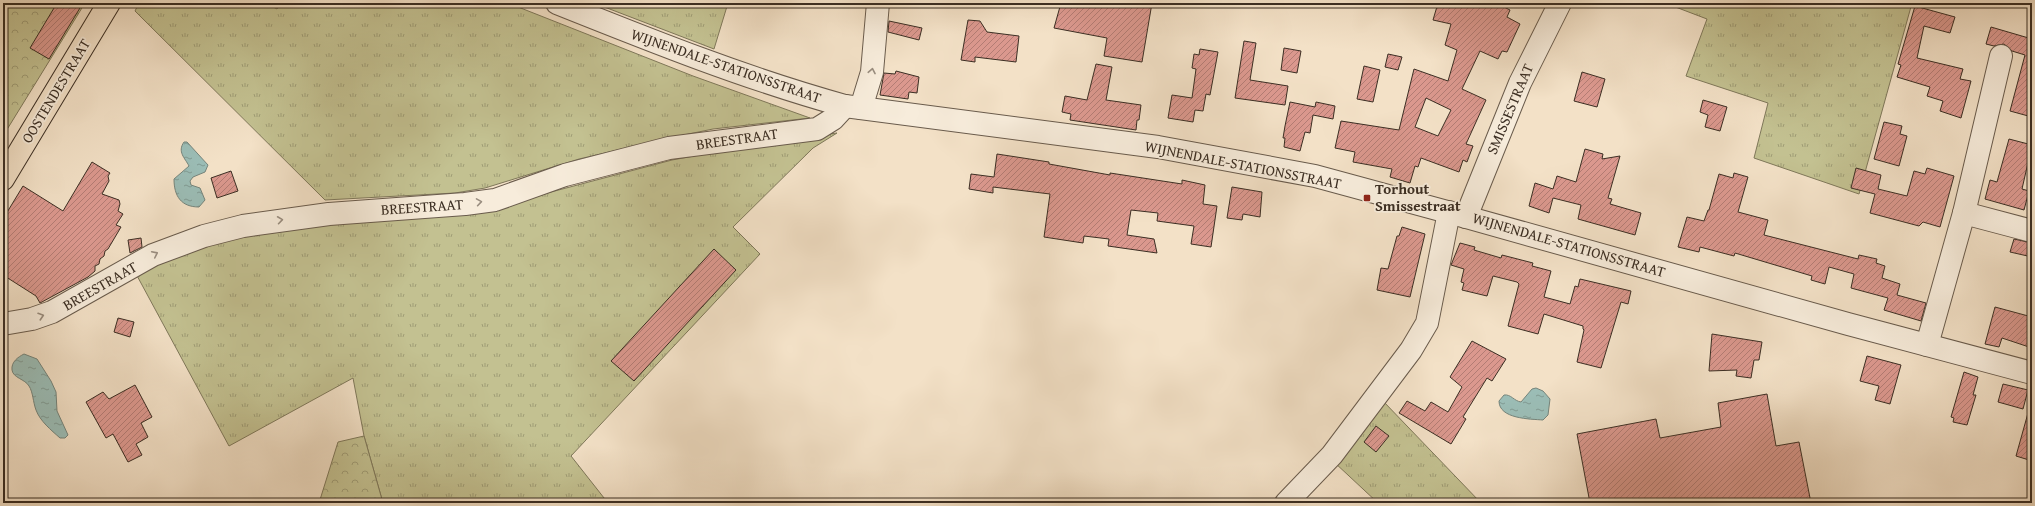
<svg xmlns="http://www.w3.org/2000/svg" width="2035" height="506" viewBox="0 0 2035 506" font-family="'Gentium Book Plus',serif">
  <style>
    .grass { fill: url(#grass-tufts); stroke: #7f785a }
    .forest { fill: url(#forest-crowns); stroke: #7f785a }
    .water { fill: url(#water-ripples); stroke: #75847b }
    .building { fill: url(#building-hatch); stroke: #3b2e23; fill-rule: evenodd }
    .lines { fill: none; stroke-linecap: round; stroke-linejoin: round }
    .minor-casing { stroke: #695b4c; stroke-width: 24 }
    .major-casing { stroke: #3b2e23; stroke-width: 24 }
    .path { stroke: #3b2e23; stroke-width: 2.5; stroke-dasharray: 1 2; stroke-linecap: butt }
    .minor { stroke: #f7ecdb; stroke-width: 22 }
    .major { stroke: #f3e1c7; stroke-width: 22 }
    .oneway { stroke: #998d7f }
    .poi-dot { fill: #8f2418; stroke: #f7ecdb; stroke-width: 1.5 }
    .labels { text-anchor: middle; stroke-width: 3.5; stroke-linejoin: round; paint-order: stroke }
    .street-label { font-size: 15px; fill: #3b2e23; stroke: #f7ecdb }
    .poi-label { font-size: 15px; font-weight: bold; fill: #3b2e23; stroke: #f7ecdb; text-anchor: start }
  </style>
  <defs>
    <pattern id="grass-tufts" width="24" height="20" patternUnits="userSpaceOnUse"><rect width="24" height="20" fill="#c3c191"/><path d="M3 7l-1-3M5 7V3M7 7l1-3M15 17l-1-3M17 17v-4M19 17l1-3" fill="none" stroke="#a09d76"/></pattern>
    <pattern id="forest-crowns" width="20" height="18" patternUnits="userSpaceOnUse"><rect width="20" height="18" fill="#c3c191"/><path d="M2 6a3 3 0 1 1 6 0M12 15a3 3 0 1 1 6 0" fill="none" stroke="#a09d76"/></pattern>
    <pattern id="water-ripples" width="26" height="14" patternUnits="userSpaceOnUse"><rect width="26" height="14" fill="#9bbdb6"/><path d="M2 4q2-2 4 0t4 0M15 11q2-2 4 0t4 0" fill="none" stroke="#809a94"/></pattern>
    <pattern id="building-hatch" width="6" height="6" patternUnits="userSpaceOnUse"><rect width="6" height="6" fill="#db988e"/><path d="M-1 1l2-2M0 6l6-6M5 7l2-2" fill="none" stroke="#b37c74"/></pattern>
  </defs>
  <rect width="100%" height="100%" fill="#f3e1c7"/>
  <filter id="stains"><feTurbulence type="fractalNoise" baseFrequency=".005" numOctaves="4"/><feColorMatrix values="0 0 0 0 .2 0 0 0 0 .09 0 0 0 0 .02 0 0 0 .5 -.17"/></filter>
  <radialGradient id="worn" r=".72"><stop offset=".6" stop-color="#630" stop-opacity="0"/><stop offset="1" stop-color="#630" stop-opacity=".3"/></radialGradient>
  <g class="grass">
    <polygon points="139,3 266,3 277,9 281,3 508,3 693,76 810,118 713,129 669,138 579,159 485,188 455,193 325,200 135,11"/>
    <polygon points="594,3 728,3 714,49"/>
    <polygon points="1665,3 1912,3 1859,194 1754,158 1768,103 1686,76 1707,19"/>
    <polygon points="837,133 813,148 733,227 760,254 571,456 608,503 383,503 364,436 353,378 229,446 135,272 246,232 483,210 672,160 776,141"/>
    <polygon points="1383,401 1481,503 1378,503 1334,462"/>
  </g>
  <g class="forest">
    <polygon points="3,3 85,3 3,136"/>
    <polygon points="364,436 383,503 319,503 338,442"/>
  </g>
  <g class="water">
    <path d="M184 142H187L208 165 205 172 193 177 190 181 191 185 200 188 205 200 199 207C181 207 174 196 174 179L189 166C185 158 177 152 184 142Z"/>
    <path d="M24 354 37 359 51 381 56 392 57 411 68 435 65 438H60C51 430 40 421 36 410 33 402 33 392 29 386 25 379 13 378 12 370 11 362 18 357 24 354Z"/>
    <path d="M1536 388 1543 391 1550 399 1548 415 1543 420C1530 419 1499 419 1499 401L1504 395C1511 394 1514 401 1521 402L1532 389Z"/>
  </g>
  <g class="building">
    <polygon points="57,3 83,3 49,59 30,48"/>
    <polygon points="1061,3 1152,3 1142,62 1104,56 1107,38 1054,28"/>
    <path d="M1438 3H1496L1510 10 1507 17 1520 24 1507 52 1502 51 1498 59 1480 51 1462 89 1486 100 1466 144 1473 146 1467 162 1463 160 1459 172 1421 158 1418 167 1415 166 1410 183 1390 177 1392 169 1353 162 1355 152 1335 148 1341 121 1399 130 1414 69 1448 81 1457 50 1445 45 1451 24 1433 20ZM1426 98 1451 110 1438 136 1415 127Z"/>
    <polygon points="1915,6 1955,17 1950,33 1924,26 1917,58 1963,69 1960,79 1971,81 1961,118 1940,111 1943,101 1927,96 1930,87 1897,77 1901,65 1898,64"/>
    <polygon points="968,20 980,21 987,32 1019,36 1016,62 975,57 975,62 961,60"/>
    <polygon points="889,21 922,28 919,40 888,32"/>
    <polygon points="1991,27 2032,39 2032,117 2010,111 2025,55 2012,51 2004,44 1994,46 1986,44"/>
    <polygon points="1244,41 1256,43 1250,80 1288,86 1285,105 1235,98"/>
    <polygon points="1284,48 1301,51 1297,73 1281,70"/>
    <polygon points="1200,49 1218,52 1210,95 1206,94 1203,111 1195,110 1193,122 1168,118 1172,95 1192,98 1196,69 1192,68 1194,54 1199,55"/>
    <polygon points="1388,54 1402,57 1398,70 1385,67"/>
    <polygon points="1096,64 1112,67 1106,100 1141,105 1139,120 1137,120 1136,130 1070,120 1071,114 1062,112 1065,96 1087,100"/>
    <polygon points="1364,66 1380,70 1373,102 1357,99"/>
    <polygon points="896,71 919,77 917,93 909,92 908,99 880,95 884,73 895,74"/>
    <polygon points="1582,72 1605,79 1597,107 1574,101"/>
    <polygon points="1703,100 1727,107 1720,131 1705,127 1708,115 1700,112"/>
    <polygon points="1290,102 1315,107 1316,102 1335,106 1333,119 1313,115 1310,133 1305,132 1300,151 1284,147 1285,138 1283,138 1285,126"/>
    <polygon points="1884,122 1902,126 1900,134 1907,136 1899,166 1874,159"/>
    <polygon points="2009,139 2032,145 2022,189 2029,191 2024,210 1985,199 1990,180 1997,182"/>
    <polygon points="1585,149 1603,154 1602,159 1620,156 1608,198 1612,199 1610,204 1641,213 1635,235 1578,219 1581,205 1553,198 1549,213 1529,206 1535,183 1553,189 1557,176 1576,182"/>
    <polygon points="997,154 1049,162 1049,164 1110,175 1110,173 1182,184 1182,180 1205,185 1203,204 1217,206 1211,247 1191,244 1194,226 1157,221 1158,213 1131,210 1127,235 1154,239 1157,253 1108,246 1109,239 1084,236 1083,243 1044,237 1050,194 993,187 993,193 969,189 971,174 994,177"/>
    <polygon points="92,162 110,173 108,176 109,181 102,194 119,200 120,204 118,211 123,214 116,225 121,227 108,249 105,251 104,256 100,259 99,264 95,266 95,271 88,277 40,303 36,296 3,275 3,219 23,186 63,211"/>
    <polygon points="1856,168 1881,175 1878,189 1907,196 1914,171 1925,174 1927,168 1954,176 1940,227 1923,222 1919,226 1870,213 1875,194 1851,188"/>
    <polygon points="231,171 238,191 217,198 211,178"/>
    <polygon points="1734,173 1748,177 1738,212 1768,220 1764,235 1858,259 1859,255 1877,259 1876,263 1885,266 1882,278 1900,284 1897,295 1926,303 1921,321 1884,310 1888,298 1851,288 1854,274 1829,267 1825,284 1811,280 1812,276 1735,253 1734,256 1700,247 1699,252 1678,247 1687,217 1704,221 1708,210 1709,210 1719,174 1733,178"/>
    <polygon points="1232,187 1262,192 1260,217 1243,214 1242,220 1227,218"/>
    <polygon points="1402,227 1425,234 1410,297 1377,290 1381,268 1388,269 1397,236 1399,236"/>
    <polygon points="141,238 142,247 130,253 128,240"/>
    <polygon points="2014,239 2032,243 2032,257 2010,252"/>
    <polygon points="1460,243 1475,247 1474,250 1501,258 1502,255 1533,263 1532,266 1551,271 1544,297 1570,304 1575,286 1578,287 1580,279 1631,291 1628,304 1621,302 1601,368 1577,362 1584,330 1583,329 1583,326 1544,314 1538,334 1508,326 1519,284 1517,282 1493,276 1487,296 1462,290 1464,283 1461,282 1464,269 1451,265"/>
    <polygon points="714,249 736,270 634,381 611,361"/>
    <polygon points="1995,307 2032,317 2032,348 2002,338 1999,347 1985,344"/>
    <polygon points="118,318 134,322 130,337 114,332"/>
    <polygon points="1712,334 1762,342 1759,360 1754,360 1751,378 1736,376 1737,370 1709,371"/>
    <polygon points="1472,341 1506,359 1492,381 1487,378 1463,417 1466,419 1451,444 1399,413 1407,401 1425,411 1431,402 1448,412 1462,387 1450,377"/>
    <polygon points="1867,356 1901,365 1890,404 1875,400 1879,386 1860,381"/>
    <polygon points="1964,372 1978,377 1973,395 1976,395 1967,425 1953,422 1954,418 1951,417"/>
    <polygon points="2003,384 2028,390 2023,409 1998,402"/>
    <polygon points="135,385 152,417 141,423 148,437 136,444 142,455 128,462 113,434 106,438 86,402 103,392 109,399"/>
    <polygon points="1767,394 1776,446 1799,442 1811,503 1590,503 1577,434 1656,419 1660,438 1721,427 1718,403"/>
    <polygon points="2028,413 2032,413 2032,448 2029,460 2016,456"/>
    <polygon points="1376,426 1389,436 1376,452 1364,442"/>
  </g>
  <g class="lines">
    <defs>
      <g id="minor">
        <path d="M557 3C652 41 747 79 845 106L1158 147 1315 176 1466 217 1848 324 2032 373"/>
        <polyline points="861,108 872,72 878,3"/>
        <polyline points="1964,213 2032,231"/>
        <polyline points="1466,217 1520,83 1560,3"/>
        <polyline points="3,324 32,319 52,312 153,255 204,236 243,226 329,214 465,204 495,200 565,175 669,148 817,129 833,119 845,106"/>
        <polyline points="1927,345 1964,213 2001,56"/>
        <polyline points="1286,503 1332,455 1411,350 1427,323 1449,212"/>
      </g>
      <polyline id="major" points="3,179 109,3"/>
    </defs>
    <use href="#minor" class="minor-casing"/>
    <use href="#major" class="major-casing"/>
    <polyline class="path" points="3,7 8,3"/>
    <use href="#minor" class="minor"/>
    <use href="#major" class="major"/>
  </g>
  <defs><path id="oneway-chevron" d="M-2-3.5L2.5 0L-2 3.5" fill="none" stroke-width="1.6" stroke-linecap="round" stroke-linejoin="round"/></defs>
  <g class="oneway">
    <use href="#oneway-chevron" transform="translate(872 71) rotate(-79)"/>
    <use href="#oneway-chevron" transform="translate(479 202) rotate(-9)"/>
    <use href="#oneway-chevron" transform="translate(280 220) rotate(-8)"/>
    <use href="#oneway-chevron" transform="translate(155 254) rotate(-26)"/>
    <use href="#oneway-chevron" transform="translate(41 316) rotate(-18)"/>
  </g>
  <rect class="poi-dot" x="1363" y="194" width="8" height="8" rx="2"/>
  <g class="labels">
    <g class="street-label">
      <text transform="translate(726 66) rotate(19)" y="5">WIJNENDALE-STATIONSSTRAAT</text>
      <text transform="translate(56 91) rotate(-59)" y="5">OOSTENDESTRAAT</text>
      <text transform="translate(1510 109) rotate(-67)" y="5">SMISSESTRAAT</text>
      <text transform="translate(737 139) rotate(-8)" y="5">BREESTRAAT</text>
      <text transform="translate(1243 165) rotate(11)" y="5">WIJNENDALE-STATIONSSTRAAT</text>
      <text transform="translate(422 207) rotate(-4)" y="5">BREESTRAAT</text>
      <text transform="translate(1569 245) rotate(16)" y="5">WIJNENDALE-STATIONSSTRAAT</text>
      <text transform="translate(100 286) rotate(-30)" y="5">BREESTRAAT</text>
    </g>
    <g class="poi-label">
      <text x="1375" y="194">Torhout<tspan x="1375" dy="17">Smissestraat</tspan></text>
    </g>
  </g>
  <rect width="2035" height="506" fill="none" stroke="#f3e1c7" stroke-width="16"/>
  <rect x="4" y="4" width="2027" height="498" fill="none" stroke="#3b2e23" stroke-width="2"/>
  <rect x="8" y="8" width="2019" height="490" fill="none" stroke="#3b2e23"/>
  <rect width="100%" height="100%" filter="url(#stains)"/>
  <rect width="100%" height="100%" fill="url(#worn)"/>
</svg>
